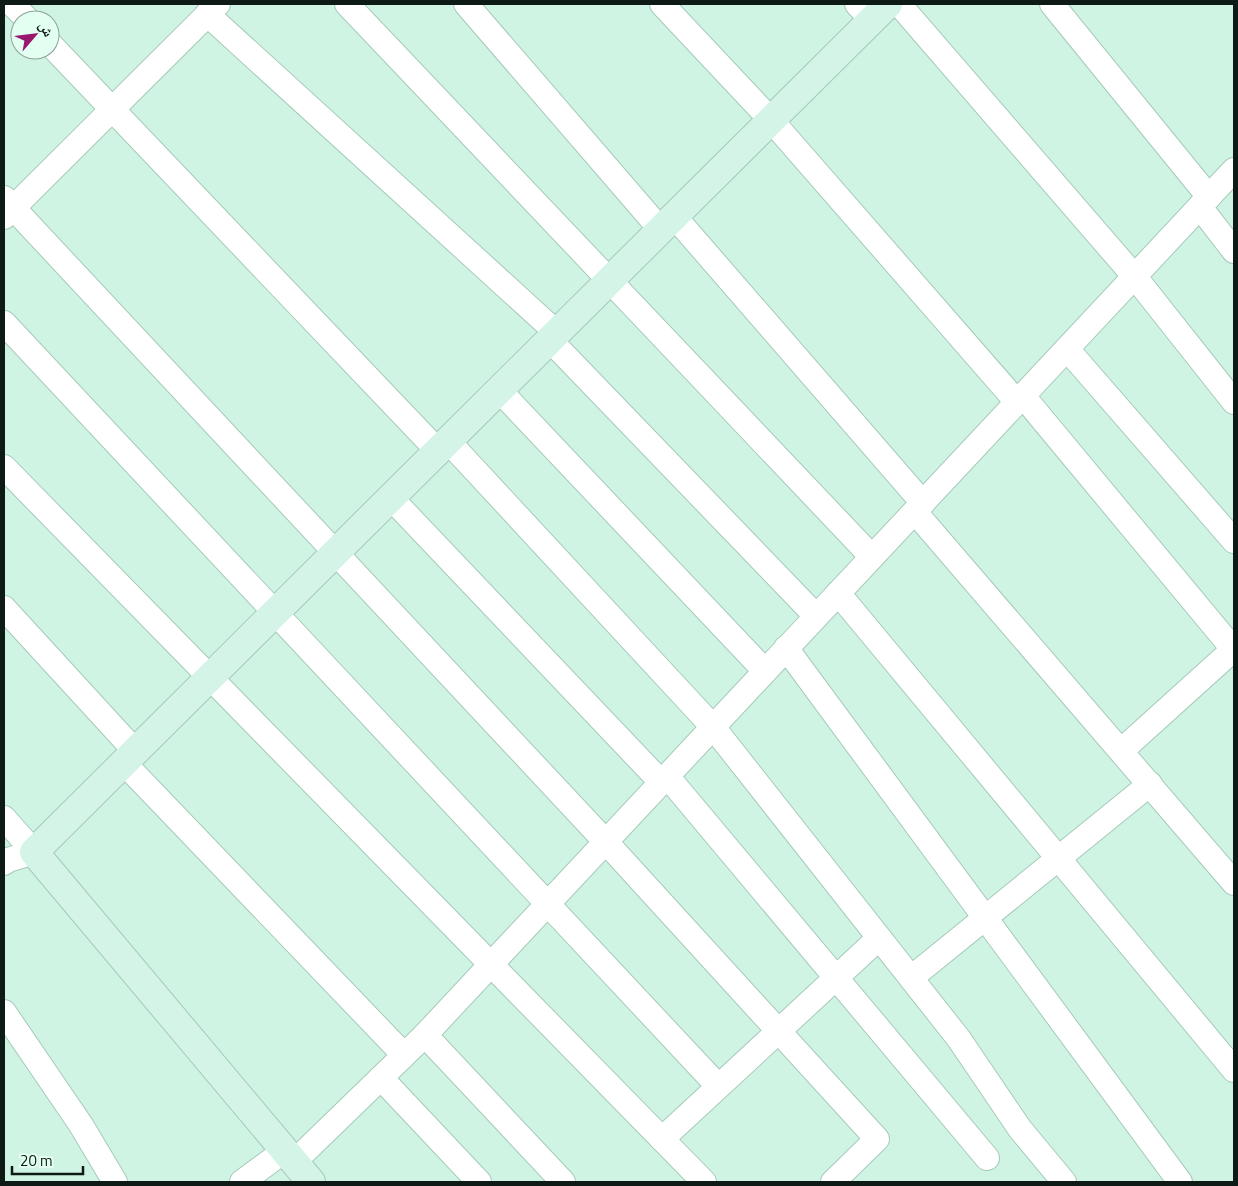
<svg xmlns="http://www.w3.org/2000/svg" width="1238" height="1186" viewBox="0 0 1238 1186" font-family="'Titillium Web','Noto Naskh Arabic',sans-serif">
  <style>
    .lines { fill: none; stroke-linecap: round; stroke-linejoin: round }
    .street-casing { stroke: #a6cab9; stroke-width: 26 }
    .secondary-casing { stroke: #a6cab9; stroke-width: 30 }
    .street { stroke: #fff; stroke-width: 24 }
    .secondary { stroke: #d3f4e7; stroke-width: 28 }
  </style>
  <rect width="100%" height="100%" fill="#cff4e3"/>
  <g class="lines">
    <defs>
      <g id="street">
        <polyline points="12,4 28,20"/>
        <polyline points="347,4 872,557"/>
        <polyline points="466,4 661,230"/>
        <polyline points="662,4 771,120 1017,402"/>
        <polyline points="857,4 872,20"/>
        <polyline points="899,4 1135,277 1234,402"/>
        <polyline points="1052,4 1209,197"/>
        <polyline points="207,14 557,333"/>
        <polyline points="50,44 438,451"/>
        <polyline points="4,198 605,841 877,1139 833,1182"/>
        <polyline points="1200,207 1234,251"/>
        <polyline points="674,216 923,503"/>
        <polyline points="4,217 218,4"/>
        <polyline points="4,323 718,1086"/>
        <polyline points="550,340 816,616"/>
        <polyline points="1067,349 1234,541"/>
        <polyline points="499,390 765,671"/>
        <polyline points="1023,396 1234,650"/>
        <polyline points="448,441 713,727 959,1039 1020,1129 1064,1182"/>
        <polyline points="4,467 704,1182"/>
        <polyline points="391,498 661,782"/>
        <polyline points="915,512 1234,883"/>
        <polyline points="838,593 1234,1070"/>
        <polyline points="4,608 135,751"/>
        <polyline points="786,648 1180,1182"/>
        <polyline points="1121,751 1234,649"/>
        <polyline points="124,763 404,1055"/>
        <polyline points="667,776 987,1158"/>
        <polyline points="4,818 34,852 8,860 4,863"/>
        <polyline points="911,978 1150,784"/>
        <polyline points="4,1012 81,1125 115,1182"/>
        <polyline points="425,1035 563,1182"/>
        <polyline points="381,1078 479,1182"/>
        <polyline points="662,1139 879,938"/>
        <polyline points="294,1162 425,1035 1234,170"/>
        <polyline points="242,1182 284,1151"/>
      </g>
      <polyline id="secondary" points="311,1182 34,852 888,4"/>
    </defs>
    <use href="#street" class="street-casing"/>
    <use href="#secondary" class="secondary-casing"/>
    <use href="#street" class="street"/>
    <use href="#secondary" class="secondary"/>
  </g>
  <rect width="1238" height="1186" fill="none" stroke="#0d1a15" stroke-width="10"/>
  <g transform="translate(35 35) rotate(62)"><circle r="24" fill="#e2fff1" stroke="#8da399"/>
  <path d="M0-4L9 19L0 12L-9 19Z" fill="#99186e"/>
  <text y="-8" font-size="14" font-weight="bold" text-anchor="middle" fill="#0d1a15">ش</text>
  </g>
  <path d="M12 1166v8h71v-8" fill="none" stroke="#0d1a15" stroke-width="2.5"/>
  <text x="20" y="1166" font-size="15" fill="#0d1a15" stroke="#e2fff1" stroke-width="4" paint-order="stroke">20 m</text>
</svg>
